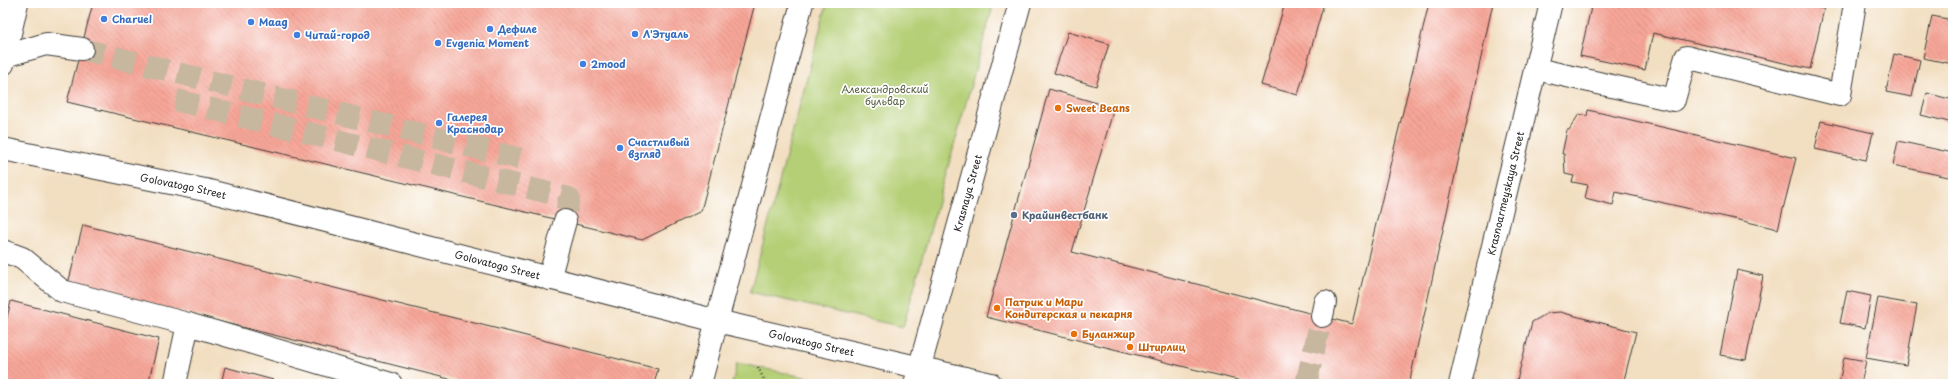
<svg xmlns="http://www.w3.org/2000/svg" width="1956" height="387" viewBox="0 0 1956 387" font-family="'Playpen Sans',sans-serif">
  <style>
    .park { fill: #b4cf75; stroke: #687648 }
    .building { fill: url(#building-back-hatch) }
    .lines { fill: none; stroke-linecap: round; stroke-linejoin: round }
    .minor-tunnel { stroke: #c7b79f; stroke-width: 22; stroke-dasharray: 22 11; stroke-linecap: butt }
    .minor-casing { stroke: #3c3935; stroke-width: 24 }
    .major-casing { stroke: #3c3935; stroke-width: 24 }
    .path { stroke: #3c3935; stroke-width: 2.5; stroke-dasharray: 1 3; stroke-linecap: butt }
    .minor { stroke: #fff; stroke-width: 22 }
    .major { stroke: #fff; stroke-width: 22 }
    .shop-dot { fill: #3f7fe0; stroke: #fff; stroke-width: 1.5 }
    .food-dot { fill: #e8710a; stroke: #fff; stroke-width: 1.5 }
    .service-dot { fill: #5c6f8a; stroke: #fff; stroke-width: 1.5 }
    .labels { text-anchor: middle; stroke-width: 3.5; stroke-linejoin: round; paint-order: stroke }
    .shop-label { font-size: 10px; font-weight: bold; fill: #366cbe; stroke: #fff; text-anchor: start }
    .park-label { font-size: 10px; fill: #515b3b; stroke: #fff }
    .food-label { font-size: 10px; font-weight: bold; fill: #c56008; stroke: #fff; text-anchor: start }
    .street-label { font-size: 10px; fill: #1c1c1c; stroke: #fff }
    .service-label { font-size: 10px; font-weight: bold; fill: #4e5e75; stroke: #fff; text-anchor: start }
  </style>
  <defs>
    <pattern id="building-back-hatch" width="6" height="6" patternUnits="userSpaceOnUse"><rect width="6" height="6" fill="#f7a698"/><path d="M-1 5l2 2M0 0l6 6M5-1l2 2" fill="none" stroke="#d38e82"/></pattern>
  </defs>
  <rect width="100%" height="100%" fill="#fff"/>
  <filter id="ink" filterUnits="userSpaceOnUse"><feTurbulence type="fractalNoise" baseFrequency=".025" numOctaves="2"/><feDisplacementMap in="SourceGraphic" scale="8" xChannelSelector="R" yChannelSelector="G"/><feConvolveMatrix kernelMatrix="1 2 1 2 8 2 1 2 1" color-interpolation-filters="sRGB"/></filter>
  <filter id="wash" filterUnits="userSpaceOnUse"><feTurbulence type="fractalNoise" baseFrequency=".012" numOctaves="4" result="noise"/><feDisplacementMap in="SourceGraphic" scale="16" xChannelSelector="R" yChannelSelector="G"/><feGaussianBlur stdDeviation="0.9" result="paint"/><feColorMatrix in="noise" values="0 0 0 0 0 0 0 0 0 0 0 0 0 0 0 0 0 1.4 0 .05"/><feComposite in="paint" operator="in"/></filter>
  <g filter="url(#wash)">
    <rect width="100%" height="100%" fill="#f2dec0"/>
    <g class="park">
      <polygon points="827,3 994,3 903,327 750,292"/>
      <polygon points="737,363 838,384 732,384"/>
    </g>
    <g id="blocks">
      <g class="building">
        <polygon points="93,3 755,3 701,211 642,240 67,102"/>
        <polygon points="1285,3 1324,3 1298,95 1261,85"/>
        <polygon points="1429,3 1493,3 1409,384 1253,384 986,317 1049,89 1114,108 1072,252 1352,324"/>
        <polygon points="1592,3 1796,3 1824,9 1810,69 1653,33 1645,70 1580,56"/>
        <polygon points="1932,16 1953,20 1953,64 1923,58"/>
        <polygon points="1068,32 1109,44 1096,86 1054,73"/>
        <polygon points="1894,54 1920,60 1912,97 1886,92"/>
        <polygon points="1927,93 1953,100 1953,123 1921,115"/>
        <polygon points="1588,110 1796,158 1778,229 1616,192 1613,205 1585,198 1588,185 1572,182 1574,176 1565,174 1564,154 1562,154 1567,130 1569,130 1579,114 1587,116"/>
        <polygon points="1821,121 1873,133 1866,160 1815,149"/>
        <polygon points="1898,141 1953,153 1953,178 1893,165"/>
        <polygon points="83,225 658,369 654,384 469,384 326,348 68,284"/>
        <polygon points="1737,270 1763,276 1746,360 1720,355"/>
        <polygon points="1847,291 1871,296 1865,328 1840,323"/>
        <polygon points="1878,298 1917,305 1906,365 1866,358"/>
        <polygon points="11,301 159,339 148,384 3,384 3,334"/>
        <polygon points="1560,312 1636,332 1623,384 1516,384 1532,322 1548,313"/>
        <polygon points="1844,357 1866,361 1861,384 1839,384"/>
        <polygon points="225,367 288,384 221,384"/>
      </g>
    </g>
  </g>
  <g filter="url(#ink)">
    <use href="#blocks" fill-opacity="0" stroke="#3c3935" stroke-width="1"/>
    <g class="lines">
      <g class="minor-tunnel">
        <polyline points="82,49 529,161"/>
        <polyline points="176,100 569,198 565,221"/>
        <polyline points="1306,384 1322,316"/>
      </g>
      <defs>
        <g id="minor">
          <polyline points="5,56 46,44 82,49"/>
          <polyline points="3,64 17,3"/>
          <polyline points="1536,69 1674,100 1686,57 1840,95 1855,3"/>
          <path id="s1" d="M3 149 205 190 717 321"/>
          <polyline points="3,251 22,258 62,291 188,324"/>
          <polyline points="549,279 565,221"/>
          <polyline points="1322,316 1325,302"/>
          <polyline points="175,384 188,324 391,384"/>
        </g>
        <g id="major">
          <path id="s2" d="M717 321 991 384"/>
          <polyline points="700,384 802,3"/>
          <path id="s3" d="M915 384 1020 3"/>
          <path id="s4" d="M1460 384 1551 3"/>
        </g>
      </defs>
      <use href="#minor" class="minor-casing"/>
      <use href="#major" class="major-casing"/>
      <polyline class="path" points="758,367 766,384"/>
      <use href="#minor" class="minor"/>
      <use href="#major" class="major"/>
    </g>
  </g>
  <g class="shop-dot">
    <circle cx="104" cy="19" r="4"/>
    <circle cx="251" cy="22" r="4"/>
    <circle cx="490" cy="29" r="4"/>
    <circle cx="635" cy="34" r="4"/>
    <circle cx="297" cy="35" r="4"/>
    <circle cx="438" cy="43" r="4"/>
    <circle cx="583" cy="64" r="4"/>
    <circle cx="439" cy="123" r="4"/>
    <circle cx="620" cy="148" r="4"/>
  </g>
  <g class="food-dot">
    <circle cx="1058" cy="108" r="4"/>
    <circle cx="997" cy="308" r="4"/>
    <circle cx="1074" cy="334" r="4"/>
    <circle cx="1130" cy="347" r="4"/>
  </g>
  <circle class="service-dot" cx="1014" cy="215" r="4"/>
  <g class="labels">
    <g class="shop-label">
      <text x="112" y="23">Charuel</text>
      <text x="259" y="26">Maag</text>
      <text x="498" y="33">Дефиле</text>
      <text x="643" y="38">Л'Этуаль</text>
      <text x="305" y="39">Читай-город</text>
      <text x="446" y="47">Evgenia Moment</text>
      <text x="591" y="68">2mood</text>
      <text x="447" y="121">Галерея<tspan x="447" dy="12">Краснодар</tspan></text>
      <text x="628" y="146">Счастливый<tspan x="628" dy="12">взгляд</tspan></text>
    </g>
    <g class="park-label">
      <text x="885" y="93">Александровский<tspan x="885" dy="12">бульвар</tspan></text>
    </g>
    <g class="food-label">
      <text x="1066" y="112">Sweet Beans</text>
      <text x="1005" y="306">Патрик и Мари<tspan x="1005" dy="12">Кондитерская и пекарня</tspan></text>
      <text x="1082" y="338">Буланжир</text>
      <text x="1138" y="351">Штирлиц</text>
    </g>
    <g class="street-label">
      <text dy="4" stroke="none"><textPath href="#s1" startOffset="184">Golovatogo Street</textPath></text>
      <text dy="4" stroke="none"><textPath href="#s3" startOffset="198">Krasnaya Street</textPath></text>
      <text dy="4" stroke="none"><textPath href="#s4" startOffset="196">Krasnoarmeyskaya Street</textPath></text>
      <text dy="4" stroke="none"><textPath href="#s1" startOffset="508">Golovatogo Street</textPath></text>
      <text dy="4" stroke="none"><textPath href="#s2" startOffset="97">Golovatogo Street</textPath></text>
    </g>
    <g class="service-label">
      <text x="1022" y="219">Крайинвестбанк</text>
    </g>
  </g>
  <rect width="1956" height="387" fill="none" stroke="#fff" stroke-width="16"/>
</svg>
